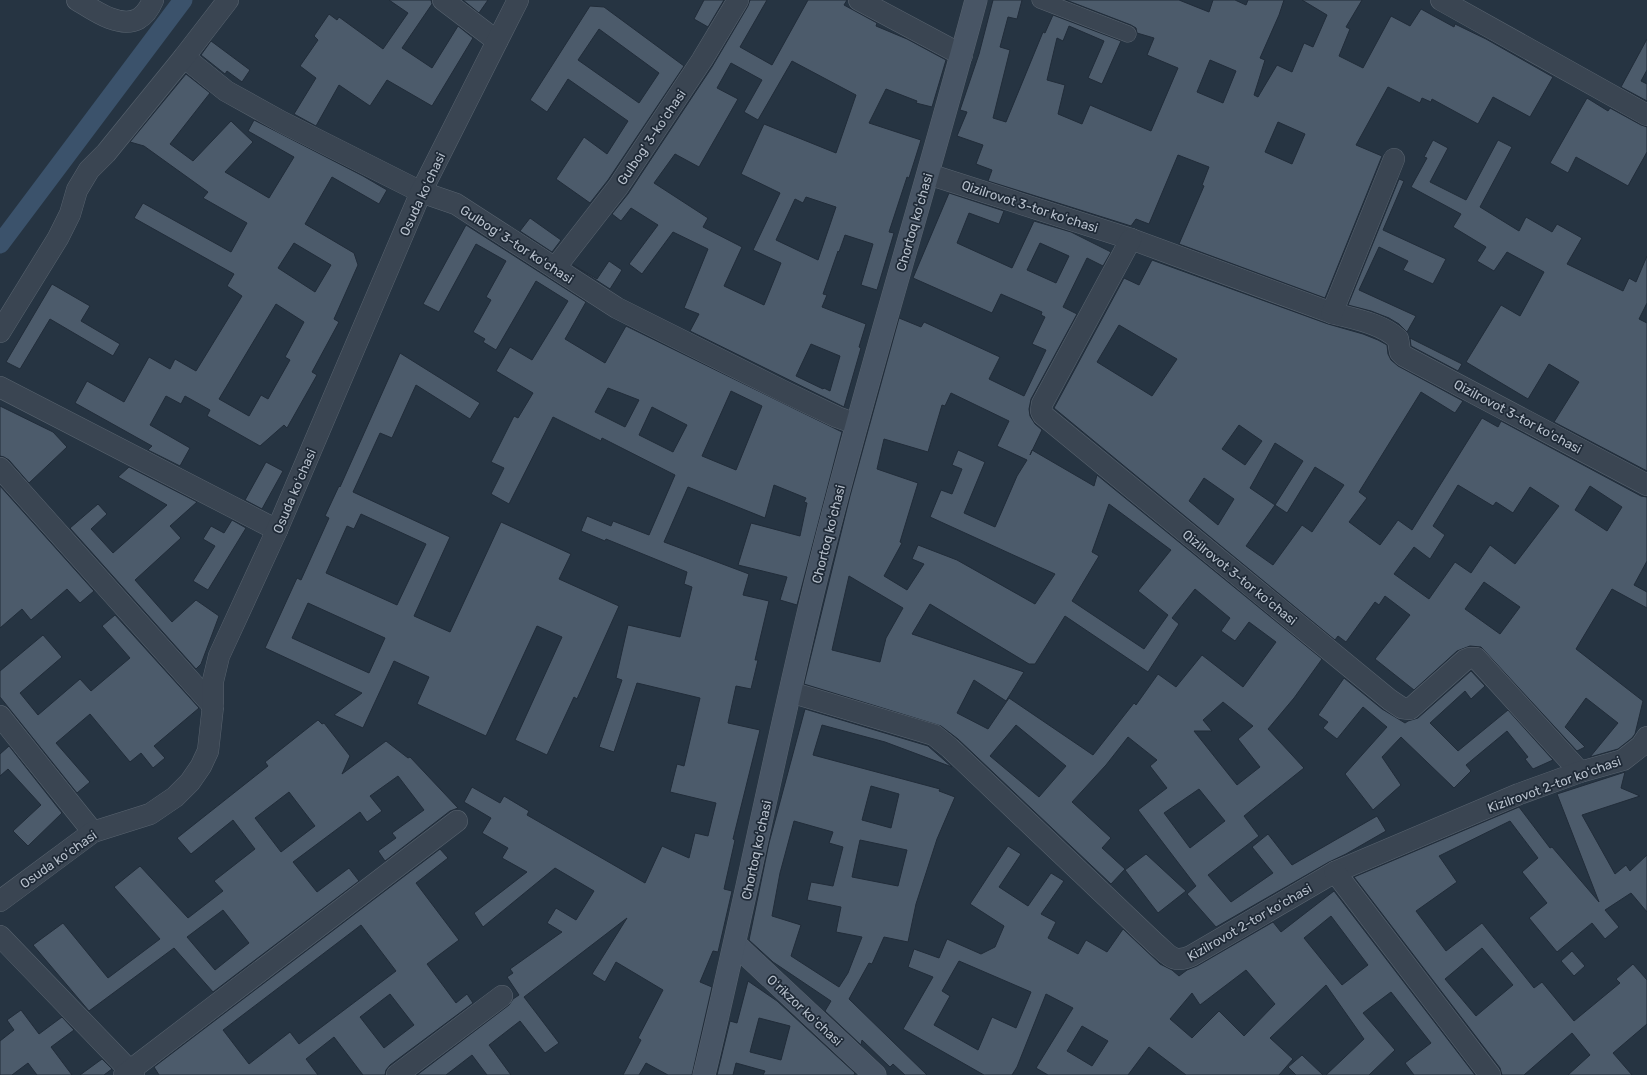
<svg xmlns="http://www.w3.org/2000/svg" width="1647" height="1075" viewBox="0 0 1647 1075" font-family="Rubik,sans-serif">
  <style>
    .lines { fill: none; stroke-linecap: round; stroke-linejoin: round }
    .canal { stroke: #3b526b; stroke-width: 19 }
    .building { fill: #4c5b6b; stroke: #212c39; fill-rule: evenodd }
    .pedestrian-casing { stroke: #58636f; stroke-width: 17 }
    .minor-casing { stroke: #58636f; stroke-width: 22 }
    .secondary-casing { stroke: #58636f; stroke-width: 23 }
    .pedestrian { stroke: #3a4552; stroke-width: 16 }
    .minor { stroke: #3a4552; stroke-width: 21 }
    .secondary { stroke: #485565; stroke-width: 22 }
    .labels { text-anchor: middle; stroke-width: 3.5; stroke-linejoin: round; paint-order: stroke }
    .street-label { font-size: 13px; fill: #b7c0cc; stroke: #1f2a37 }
  </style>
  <rect width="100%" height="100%" fill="#263442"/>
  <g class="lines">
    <polyline class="canal" points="0,244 183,0"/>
  </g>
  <g class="building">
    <polygon points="389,0 431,0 432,4 402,48 432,68 458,26 473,38 432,106 387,80 370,106 339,85 316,126 294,114 316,78 300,66 318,40 314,36 329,14 337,20 339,17 383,49 408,13"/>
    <polygon points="463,0 488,0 479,13"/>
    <polygon points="704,0 724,0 708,27 694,19"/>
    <path d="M750 0H767L740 47 772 65 808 0H847L844 5 877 23 876 26 907 39 946 60 932 107 916 103 917 101 886 89 869 123 921 140 909 178 907 177 889 232 894 233 877 290 861 285 873 244 845 235 839 252 838 251 823 294 827 295 822 307 866 324 859 347 861 348 844 407 690 331 699 314 684 308 708 249 673 232 642 274 629 264 658 225 631 208 621 221 612 214 628 194 712 67 748 6ZM792 61 856 95 836 153 764 124 741 174 780 193 753 250 781 263 764 305 724 286 742 247 703 227 708 218 654 183 675 154 699 167 738 99 717 88 731 63 762 80 744 112 758 120ZM806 197 836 207 818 260 776 240 795 199 803 203ZM811 344 840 356 830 391 824 388 823 389 796 376Z"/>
    <path d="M993 0H1022L1017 19 1008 17 1000 47 1010 50 993 118 1006 122 1043 32 1045 33 1053 15 1121 41 1102 84 1088 78 1104 41 1069 26 1063 41 1057 38 1047 80 1065 85 1058 114 1082 124 1090 105 1151 131 1178 68 1147 55 1154 38 1137 33 1136 28 1131 25 1066 0H1179L1209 12 1213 0H1235L1246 5 1248 0H1284L1279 15 1260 58 1265 60 1254 95 1258 97 1277 65 1292 72 1304 43 1313 47 1327 15 1302 0H1362L1346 27 1350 29 1339 56 1363 68 1391 16 1410 26 1421 9 1454 27 1455 24 1486 39 1553 77 1530 117 1493 97 1478 124 1432 99 1431 102 1422 98 1420 103 1388 87 1356 145 1382 156 1325 298 1179 244 1204 186 1202 185 1209 167 1178 155 1149 224 1136 219 1131 226 988 181 992 170 976 164 983 145 957 136 967 112 960 110 979 54ZM1210 60 1236 71 1223 103 1197 92ZM1278 122 1305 134 1292 164 1265 152Z"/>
    <path d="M590 6 604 7 684 66 608 180 590 203 556 179 584 137 607 154 628 121 568 79 547 112 530 100ZM599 29 659 73 639 103 578 60Z"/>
    <polygon points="1647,39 1647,70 1641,81 1647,84 1647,101 1621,87"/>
    <polygon points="211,41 250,70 242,82 227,71 225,74 201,55"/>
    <path d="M186 74 210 93 170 144 193 161 231 121 253 142 225 172 269 198 294 157 248 131 254 120 363 176 387 190 379 204 332 177 305 224 354 253 358 265 334 319 339 322 312 372 317 375 287 428 284 425 260 446 207 416 210 410 185 396 181 404 166 396 150 425 190 448 180 466 148 450 152 446 75 403 87 381 124 402 149 357 170 369 175 359 196 371 242 296 227 286 234 274 134 218 143 203 231 252 247 223 203 198 208 192 144 146 130 142ZM294 243 331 265 315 292 278 268ZM276 304 304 322 285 357 290 360 268 399 261 395 249 416 219 399Z"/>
    <polygon points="1587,98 1608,111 1610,108 1641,125 1647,127 1647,152 1628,186 1576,157 1568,173 1550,163"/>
    <polygon points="1433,140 1448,148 1430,182 1466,200 1498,140 1512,147 1480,207 1519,231 1526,217 1552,232 1557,224 1582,238 1567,264 1623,291 1629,278 1636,282 1647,256 1647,303 1639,319 1647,323 1647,471 1554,422 1579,382 1549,364 1528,399 1466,362 1501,305 1520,316 1544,272 1507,252 1494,271 1477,261 1486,247 1453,227 1461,214 1411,187 1427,158 1424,157"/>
    <polygon points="1399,179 1404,181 1383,230 1446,259 1433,284 1403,270 1408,261 1379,247 1359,290 1416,316 1407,332 1399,324 1389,318 1371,311 1348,305"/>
    <path d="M949 193 1004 211 999 224 969 213 957 243 1012 268 1034 221 1071 232 1111 252 1103 266 1087 258 1063 307 1077 314 1031 399 1029 409 1030 416 1035 424 1042 430 1030 455 1032 450 1094 486 1097 475 1322 659 1294 698 1268 729 1304 768 1244 816 1259 836 1208 875 1231 902 1273 873 1252 847 1268 834 1292 865 1377 816 1386 831 1346 854 1329 862 1216 927 1187 894 1196 886 1138 810 1167 788 1150 766 1157 760 1128 737 1106 765 1072 802 1111 838 1102 848 1125 869 1111 884 958 739 941 726 804 684 850 496 899 318 921 327 924 322 1000 357 989 379 1024 396 1046 350 1032 344 1045 317 1041 315 1042 312 1001 294 992 313 913 278ZM1040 243 1069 256 1056 283 1027 270ZM951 393 1009 421 997 446 1027 460 1017 476 995 527 964 513 985 462 958 450 952 465 962 469 952 494 941 490 930 517 1055 574 1035 604 957 560 918 545 912 559 924 564 907 590 884 576 902 543 900 542 918 483 877 469 884 439 928 452 942 405 945 406ZM1109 504 1171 550 1138 591 1168 615 1144 649 1072 601 1099 556 1092 552ZM849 576 903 608 886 638 880 662 832 650ZM1195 589 1230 618 1221 631 1235 641 1249 622 1276 642 1243 687 1202 655 1176 687 1158 674 1136 705 1134 703 1093 755 1009 698 988 729 957 713 974 680 1006 701 1024 672 912 634 930 604 1029 664H1035L1065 616 1148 672 1179 624 1172 618ZM1223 702 1253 726 1238 739 1260 767 1237 785 1194 731H1212L1203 720ZM1016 725 1066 766 1039 797 990 756ZM1199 789 1225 821 1190 848 1164 813Z"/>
    <polygon points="530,218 561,240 552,252 520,231"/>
    <path d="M466 225 586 302 565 339 605 363 626 326 842 432 797 605 780 600 787 577 738 565 751 523 800 536 807 503 804 502 806 498 774 485 765 518 688 487 664 542 749 574 743 595 769 601 755 660H758L751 689 736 686 728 723 760 730 733 839 735 840 724 889 732 891 718 952 713 951 700 982 712 987 692 1075H668L646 1063 639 1075H623L641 1040 638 1038 663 990 616 962 605 982 592 974 627 918 524 997 559 1043 545 1053 520 1021 489 1045 511 1075H487L472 1055 446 1075H417L509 1005 513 999 519 995 507 977 513 973 510 969 562 932 547 923 556 908 576 920 594 891 555 868 483 927 474 913 527 872 502 858 508 848 482 833 491 818 464 802 472 787 500 803 504 796 529 811 527 815 645 883 662 846 689 858 695 833 708 836 716 803 670 792 677 764 684 766 700 698 637 683 614 752 599 747 622 680 616 678 628 625 680 637 692 587 684 584 687 572 606 539 605 541 581 531 587 516 611 526 613 521 649 535 675 475 602 438 601 441 553 417 509 504 491 494 504 468 491 462 514 416 518 418 533 393 496 371 510 347 532 360 568 301 536 281 496 350 483 342 485 339 473 332 491 300 486 297 506 261 476 244 439 312 423 304ZM608 388 639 400 625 427 595 412ZM731 391 762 406 736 470 702 456ZM652 407 687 425 673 452 639 435Z"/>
    <path d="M1152 260 1328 324 1363 334 1378 340 1387 345 1388 354 1391 360 1398 366 1463 401 1455 413 1421 392 1359 492 1367 498 1349 522 1380 545 1398 520 1412 530 1482 418 1498 427 1501 421 1641 496 1647 497V561L1634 585 1647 592V608L1612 589 1576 649 1643 701 1635 734 1632 738 1618 749 1590 757 1618 723 1586 698 1565 727 1585 747 1577 751 1481 647 1470 646 1457 651 1414 690 1375 659 1410 615 1385 596 1379 605 1375 602 1346 642 1338 636 1335 640 1054 408 1124 278 1139 285ZM1119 325 1177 359 1152 396 1097 362ZM1239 425 1262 441 1245 465 1222 449ZM1275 443 1303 461 1275 505 1250 488ZM1315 467 1344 485 1312 532 1302 525 1273 565 1246 546 1275 505 1287 513ZM1204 478 1234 499 1218 525 1189 501ZM1458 485 1493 506 1496 502 1513 513 1530 487 1559 506 1515 564 1490 545 1471 573 1455 562 1429 599 1394 574 1414 547 1430 559 1445 535 1433 526ZM1590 486 1622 507 1607 531 1575 510ZM1484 582 1520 607 1500 634 1465 609Z"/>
    <polygon points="609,261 622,270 610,289 573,265 597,279"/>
    <polygon points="52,284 90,306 81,321 120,344 113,356 50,319 20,369 6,362"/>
    <polygon points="1410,338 1462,364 1458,371 1411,346"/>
    <path d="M400 353 480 403 470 419 416 385 392 438 380 433 353 492 450 537 414 616 450 632 501 522 571 554 559 579 619 606 577 699 574 697 547 755 515 740 562 637 537 626 486 736 417 704 429 677 394 661 363 728 334 715 362 693 265 648 297 578 301 580 329 518 325 516 339 486 340 487ZM361 514 426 544 397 605 326 573 347 526 354 529ZM308 603 385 638 369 673 292 638Z"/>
    <polygon points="0,406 53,432 67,447 29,483 9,460 4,457 0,456"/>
    <polygon points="266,462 283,471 262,509 245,500"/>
    <polygon points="129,467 197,502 170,526 181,538 135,580 172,622 196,600 219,616 201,664 196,669 70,528 98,504 107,514 91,529 113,553 167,505 118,477"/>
    <polygon points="0,486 94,591 80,603 67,589 31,620 22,609 0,628"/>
    <polygon points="232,520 246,528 208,590 193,581 215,546 203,539 211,526 224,533"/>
    <polygon points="115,615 199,708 154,746 165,758 153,768 141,753 130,762 90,714 56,743 90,782 77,793 0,697 0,671 43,635 62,657 20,693 38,715 80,679 91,691 130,658 102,626"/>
    <polygon points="1471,671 1485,686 1471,699 1465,691 1430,723 1458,751 1508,710 1553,760 1533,769 1525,759 1528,757 1507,731 1466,765 1471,771 1454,788 1401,737 1382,757 1401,785 1373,810 1345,774 1387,727 1363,707 1337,739 1323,728 1328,722 1318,715 1344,678 1382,709 1405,723 1408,721 1418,718"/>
    <path d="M805 709 928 746 952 767 885 742 822 725 813 755 940 789 939 791 955 797 937 839 916 904 908 942 884 937 872 964 869 963 849 999 927 1075H905L893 1064 890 1067 862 1040 861 1045 825 1011 831 1001 773 962 749 940 769 843ZM871 786 899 794 891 828 862 820ZM794 821 833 832 829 843 843 847 833 886 811 882 807 900 841 907 836 932 862 937 848 973 839 987 791 956 801 925 772 916 780 873ZM860 840 907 850 898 886 852 877Z"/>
    <path d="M318 720 322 724 324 723 350 756 342 774 386 741 408 758 410 757 458 808 450 811 385 861 378 851 396 838 392 833 424 810 398 776 370 796 382 811 367 822 360 812 293 862 317 892 349 868 359 881 213 992 174 948 89 1011 33 945 63 923 108 978 160 939 114 887 140 866 188 918 223 891 214 881 255 849 233 820 191 854 177 838 268 766 265 762ZM289 792 315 826 281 852 255 818ZM223 910 249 943 215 970 187 937Z"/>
    <polygon points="9,746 62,813 28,846 13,831 41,805 8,769 0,776 0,754"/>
    <path d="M1625 772 1621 788 1640 796 1582 815 1615 874 1626 865 1630 871 1647 855V912L1631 893 1605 910 1619 927 1605 939 1592 923 1557 952 1529 918 1547 903 1522 872 1538 858 1510 821 1439 856 1457 882 1416 911 1446 951 1482 923 1534 988 1542 982 1574 1021 1620 983 1616 979 1633 964 1647 980V1024L1613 1053 1632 1075H1568L1590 1055 1572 1033 1524 1075H1502L1500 1068 1354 877 1519 807 1550 848 1552 847 1599 902 1557 794ZM1482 948 1513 985 1476 1016 1445 979Z"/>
    <path d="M1008 846 1021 854 999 887 1028 906 1051 873 1064 881 1041 914 1056 922 1048 938 1078 954 1086 940 1107 952 1123 929 1160 964 1172 970 1179 976 1187 970 1197 966 1273 922 1281 932 1334 891 1475 1075H1414L1405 1063 1431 1043 1391 992 1363 1013 1395 1050 1369 1075H1326L1364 1039 1326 985 1270 1038 1293 1059 1279 1075H1186L1149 1047 1128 1075H1048L1036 1068 1073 1008 1046 994 1017 1067 1012 1075H984L903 1029 933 977 908 967 914 949 939 958 947 939 981 954 995 947 1004 926 970 904ZM1331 916 1368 965 1342 985 1304 938ZM959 961 1031 992 1016 1028 992 1017 978 1050 934 1025 950 996 942 991ZM1246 970 1275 1004 1244 1036 1219 1011 1192 1038 1170 1019 1192 993 1200 1005ZM1082 1026 1108 1041 1092 1066 1067 1051Z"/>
    <path d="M440 849 448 858 416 883 459 940 427 964 456 1003 467 994 473 1003 390 1065 386 1070 385 1075H363L334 1037 306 1059 318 1075H159L154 1067ZM361 925 396 971 299 1044 290 1032 249 1064 223 1030ZM390 994 414 1025 384 1048 360 1017Z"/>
    <polygon points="1146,854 1186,891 1158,913 1125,870"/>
    <polygon points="1572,951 1585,966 1574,976 1561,961"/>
    <path d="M748 981 777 1001 855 1073 854 1075H763L765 1071 736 1063 733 1075H717L730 1021 737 1023ZM759 1018 790 1026 781 1060 750 1052Z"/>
    <polygon points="21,1010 39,1034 62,1017 74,1030 51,1047 72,1075 37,1075 28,1063 12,1075 0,1075 0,1041 14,1030 7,1020"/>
    <polygon points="1302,1055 1323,1075 1296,1075 1288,1067"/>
    <polygon points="102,1059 112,1069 104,1075 80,1075"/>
  </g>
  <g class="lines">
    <defs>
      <polyline id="pedestrian" points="1040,0 1128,34"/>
      <g id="minor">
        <path d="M77 0C92 9 119 29 138 19 145 15 150 7 153 0"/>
        <polyline points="443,0 497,41"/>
        <polyline points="859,0 962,55"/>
        <polyline points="1441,0 1647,115"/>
        <polyline points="184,57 226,91 282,122 421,192 456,204 617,308 783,391 837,417 856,424"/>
        <path d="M928 174 1131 239 1332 313C1354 319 1381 323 1398 339L1400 352 1404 356 1647 485"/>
        <polyline points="1131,239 1042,404 1041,411 1043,415 1390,700 1402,708 1410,709 1465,660 1470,658 1476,658 1580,772"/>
        <polyline points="555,268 618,187 702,60 738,0"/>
        <polyline points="1332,313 1394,159"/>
        <polyline points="0,332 58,238 70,214 77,190 89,170 106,153 184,57 228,0"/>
        <polyline points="0,387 277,530"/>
        <polyline points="0,468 213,706"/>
        <path d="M790 692 934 735 950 748 1156 944C1169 955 1173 964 1191 956L1335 872 1519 794 1580 772 1623 760 1641 746 1647 737"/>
        <polyline points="0,716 93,832"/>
        <polyline points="1335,872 1490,1075"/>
        <polyline points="0,901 93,832 150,814 175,797 190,782 201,766 208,751 213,706 213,681 219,656 277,530 421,192 518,0"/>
        <polyline points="0,936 134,1075"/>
        <polyline points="124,1075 457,821"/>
        <polyline points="397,1075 502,996"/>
      </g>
      <g id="secondary">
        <polyline points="735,944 875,1075"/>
        <path d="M704 1075C745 905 778 733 820 564 867 375 926 188 976 0"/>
      </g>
    </defs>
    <use href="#pedestrian" class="pedestrian-casing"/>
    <use href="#minor" class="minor-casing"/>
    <use href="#secondary" class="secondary-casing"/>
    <use href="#pedestrian" class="pedestrian"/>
    <use href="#minor" class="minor"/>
    <use href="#secondary" class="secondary"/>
  </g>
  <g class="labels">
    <g class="street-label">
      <text transform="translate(651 137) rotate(-56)" y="5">Gulbog' 3-koʻchasi</text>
      <text transform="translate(422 194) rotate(-65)" y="5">Osuda koʻchasi</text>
      <text transform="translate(1030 206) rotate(18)" y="5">Qizilrovot 3-tor koʻchasi</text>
      <text transform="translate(914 222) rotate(-74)" y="5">Chortoq koʻchasi</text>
      <text transform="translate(517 244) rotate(33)" y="5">Gulbog' 3-tor koʻchasi</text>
      <text transform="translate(1518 416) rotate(28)" y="5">Qizilrovot 3-tor koʻchasi</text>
      <text transform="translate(294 491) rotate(-67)" y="5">Osuda koʻchasi</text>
      <text transform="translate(828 534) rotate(-76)" y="5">Chortoq koʻchasi</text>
      <text transform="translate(1240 577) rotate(39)" y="5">Qizilrovot 3-tor koʻchasi</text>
      <text transform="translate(1554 784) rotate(-20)" y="5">Kizilrovot 2-tor koʻchasi</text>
      <text transform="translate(756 850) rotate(-78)" y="5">Chortoq koʻchasi</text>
      <text transform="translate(58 859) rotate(-35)" y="5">Osuda koʻchasi</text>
      <text transform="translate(1249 922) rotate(-30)" y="5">Kizilrovot 2-tor koʻchasi</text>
      <text transform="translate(805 1010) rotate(43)" y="5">Oʻrikzor koʻchasi</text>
    </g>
  </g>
</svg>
